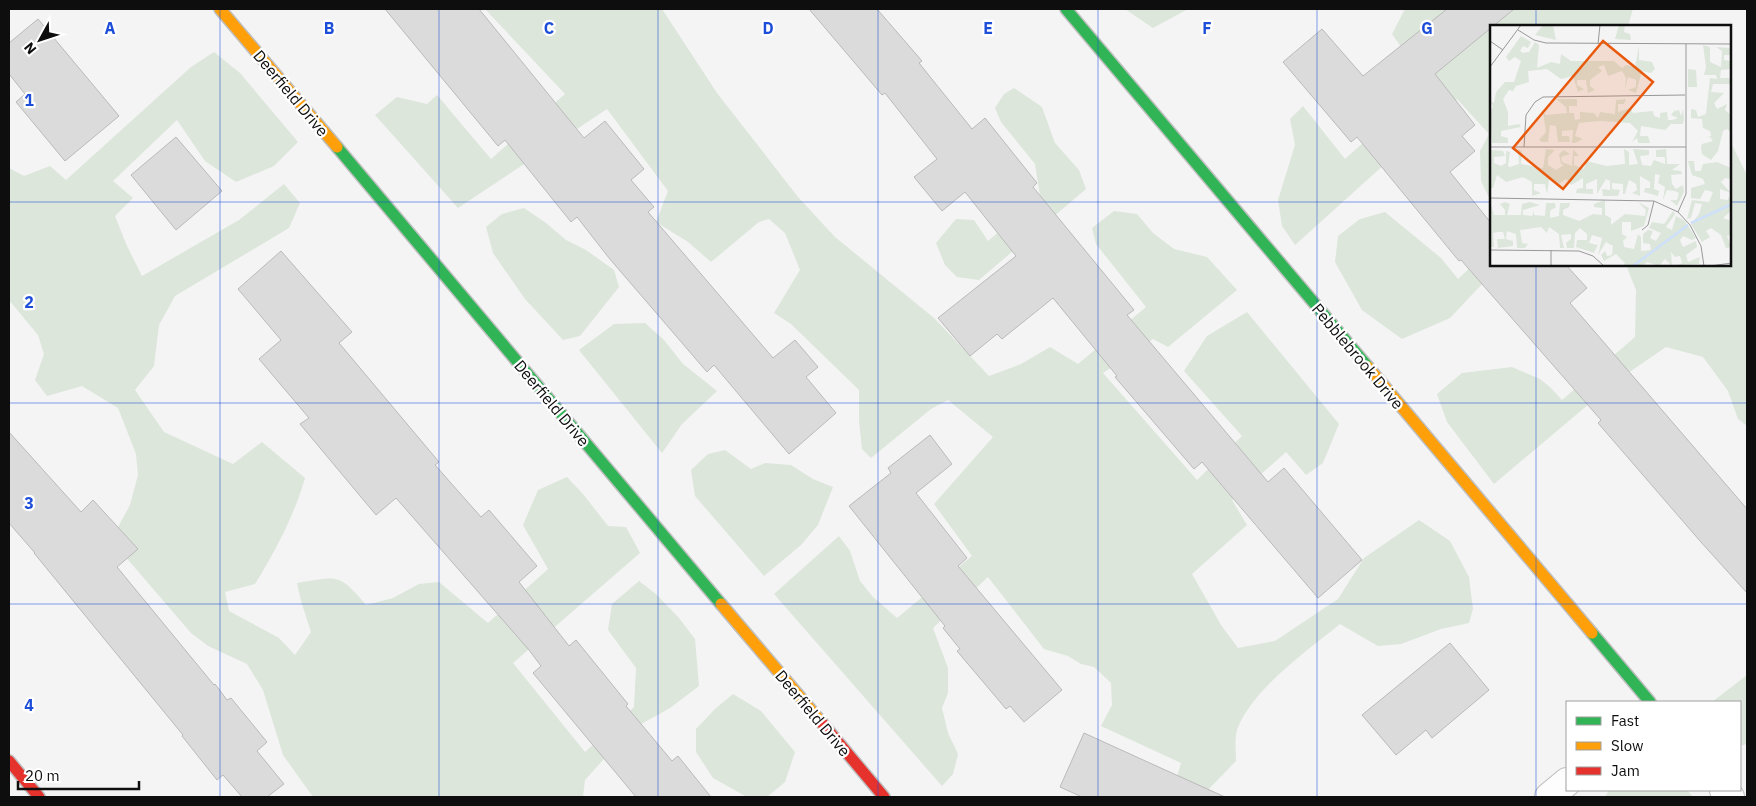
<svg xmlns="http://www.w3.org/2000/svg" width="1756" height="806" viewBox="0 0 1756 806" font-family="'IBM Plex Sans',sans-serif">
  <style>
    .green { fill: #dce6da }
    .building { fill: #dbdbdb; stroke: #bababa }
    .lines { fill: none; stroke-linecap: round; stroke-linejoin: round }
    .street-casing { stroke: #bebebf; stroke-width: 30 }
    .fast-casing { stroke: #bebebf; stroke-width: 14 }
    .slow-casing { stroke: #bebebf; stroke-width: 14 }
    .jam-casing { stroke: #bebebf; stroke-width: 14 }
    .street { stroke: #fdfdfe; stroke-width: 28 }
    .fast { stroke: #30b455; stroke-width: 11 }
    .slow { stroke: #ff9f0a; stroke-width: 11 }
    .jam { stroke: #e5322d; stroke-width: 11 }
    .grid { fill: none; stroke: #1d4ed8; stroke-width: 1; stroke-opacity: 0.55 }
    .labels { text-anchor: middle; stroke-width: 4.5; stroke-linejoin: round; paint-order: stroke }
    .street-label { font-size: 16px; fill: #0e0e0f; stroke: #fff }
    .inset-river { fill: none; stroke: #cee0fa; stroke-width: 2.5 }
    .inset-road { fill: none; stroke: #989899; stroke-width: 1 }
    .view { fill: #e8590c; fill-opacity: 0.15; stroke: #e8590c; stroke-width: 2.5 }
    .inset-edge { fill: none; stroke: #0e0e0f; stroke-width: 2.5 }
    .grid-label { font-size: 16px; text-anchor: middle; font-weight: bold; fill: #1d4ed8; stroke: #fff; stroke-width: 4.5; stroke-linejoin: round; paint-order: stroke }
  </style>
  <rect width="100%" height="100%" fill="#f4f4f5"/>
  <g class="green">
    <path d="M485 9H662L717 93 798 197 835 237 934 318 989 376 1021 364 1050 347 1078 364 1146 307 1096 244 1092 228 1114 211 1137 214 1153 233 1174 249 1207 257 1237 290 1168 347 1153 339 1103 373 1197 480 1242 436 1184 371 1207 336 1247 312 1339 424 1323 463 1306 475 1286 452 1232 500 1247 525 1192 574 1221 625 1238 648 1275 641 1338 599 1364 558 1419 520 1450 541 1469 577 1473 609 1469 623 1441 629 1401 644 1378 646 1340 624C1307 651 1255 687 1238 727 1234 736 1236 751 1236 761L1201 797H1171L1181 763 1101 726 1112 705 1111 683 1094 667 1081 664 1068 656 1044 649 988 577 933 628 948 668V693L942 708 948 733 958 754 953 774 942 786 774 594 839 536 850 551 860 581 873 597 897 618 972 556 934 504 993 437 948 400 931 409 871 458 862 449 859 421V390L791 324 774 313 800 270 785 233 769 219 759 222 711 262 688 242 656 222 668 191 607 109 458 208 375 115 397 97 427 104 437 95 491 159 565 94Z"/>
    <polygon points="1125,9 1188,9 1153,28"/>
    <polygon points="1405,9 1633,9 1628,26 1491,26 1491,202 1481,181 1480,151 1489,134 1457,99 1295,245 1282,226 1278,200 1295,145 1290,119 1303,106 1345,159 1428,85 1392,34"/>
    <path d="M214 52 240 73 298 142 274 166 236 182 205 161 177 120 113 181 133 198 115 216 127 246 142 276 239 220 284 184 300 203 289 228 175 296 159 325 154 366 135 390 164 432 233 464 262 442 305 478C294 516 276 550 255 584L225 592 229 611 279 638 295 655 311 632 301 601 297 583C338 577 338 572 366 605L393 598 419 584 439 582 488 623 548 569 523 525 538 490 567 477 583 494 608 526 626 527 640 553 513 663 585 752 634 707 636 668 608 630 612 604 639 581 656 594 679 618 695 639 699 686 670 708 629 731 585 780 583 797H313L283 755 263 690 247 664 208 646 191 633 111 540 130 505 138 475 136 454 118 408 82 386 47 396 35 380 44 354 38 335 9 300V168L24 176 50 166 66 180 191 67Z"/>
    <polygon points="1014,88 1042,107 1055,143 1079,170 1086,189 979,280 957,277 945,265 936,243 956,219 974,220 988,241 1040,196 1035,164 1001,122 995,108 1004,94"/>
    <polygon points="1730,141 1747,175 1747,426 1738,419 1728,391 1703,357 1666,347 1615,382 1494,484 1447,422 1437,394 1462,373 1512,367 1540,379 1551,388 1562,400 1635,337 1636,290 1628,270 1627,265 1730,265"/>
    <polygon points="524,208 546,223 566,240 586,250 614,270 619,287 580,336 563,340 525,299 493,253 486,227 502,214"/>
    <polygon points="1385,212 1441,258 1458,279 1491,248 1491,265 1500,265 1450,318 1402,339 1362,310 1335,262 1338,236 1360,219"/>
    <polygon points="645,323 664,340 683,364 717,391 682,424 662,453 579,350 614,324"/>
    <polygon points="725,450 751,469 765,463 791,465 813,479 833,487 818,525 801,545 764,576 695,496 691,470 708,454"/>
    <polygon points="1747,675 1747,744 1740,746 1740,702 1712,702"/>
    <polygon points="733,694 761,711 795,752 785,782 767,797 747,797 713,778 696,752 696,729 715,709"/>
    <polygon points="1609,790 1687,790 1693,797 1605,797"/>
  </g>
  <g class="building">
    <polygon points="385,9 479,9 584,138 605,121 644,169 631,180 654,207 648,212 773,358 795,340 818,367 806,377 836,413 789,454 714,365 707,372 609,258 577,217 571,222 505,140 498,146"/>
    <polygon points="809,9 877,9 922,61 919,63 972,129 985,118 1037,183 1033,187 1134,310 1127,315 1268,482 1284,468 1362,560 1318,598 1202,462 1194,469 1115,377 1117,376 1053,298 1002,339 997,334 970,356 938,318 1016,256 965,192 942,211 914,177 937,159 885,93 882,95"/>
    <polygon points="1447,9 1514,9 1435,74 1475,125 1462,136 1475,151 1450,172 1491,223 1491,265 1566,265 1587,288 1570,303 1747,509 1747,593 1700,541 1598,423 1601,420 1461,260 1459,261 1357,137 1351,142 1283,62 1322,29 1363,76"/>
    <polygon points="38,19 119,116 65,161 16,102 25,94 9,74 9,43"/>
    <polygon points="176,137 222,191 176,230 131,175"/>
    <polygon points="281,251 352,332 339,343 439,462 435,465 481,517 489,510 537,566 519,582 569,646 576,640 628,704 626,706 672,761 678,756 711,797 636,797 533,673 541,666 529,650 396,498 376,515 300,424 309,418 259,359 281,340 238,289"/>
    <polygon points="9,432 81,512 93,500 138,549 117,567 214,685 215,684 227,700 231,698 267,742 257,751 284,784 267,797 242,797 223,775 217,780 182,736 183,735 34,553 35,553 9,523"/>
    <polygon points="930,435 952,464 916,493 967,558 958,566 1062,690 1024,722 1010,706 1006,709 957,651 960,649 943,628 945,626 849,506 891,473 888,468"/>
    <polygon points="1450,643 1489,690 1432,738 1426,730 1396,755 1362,715"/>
    <polygon points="1084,733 1152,764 1225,797 1082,797 1060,787"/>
  </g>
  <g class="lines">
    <defs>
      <g id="street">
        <polyline points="1724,790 1730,797"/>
        <polyline points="1549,797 1567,782"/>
      </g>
      <g id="fast">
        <polyline points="1066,9 1368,367"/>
        <polyline points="337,147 721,604"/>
        <polyline points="1592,633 1650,702"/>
      </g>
      <g id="slow">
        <polyline points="220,9 337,147"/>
        <polyline points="1368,367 1592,633"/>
        <polyline points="721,604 822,723"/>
      </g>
      <g id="jam">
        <polyline points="822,723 884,797"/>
        <polyline points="9,761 39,797"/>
      </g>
    </defs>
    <use href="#street" class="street-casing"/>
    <use href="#fast" class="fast-casing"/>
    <use href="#slow" class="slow-casing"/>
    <use href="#jam" class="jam-casing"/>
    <use href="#street" class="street"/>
    <use href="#fast" class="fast"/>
    <use href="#slow" class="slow"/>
    <use href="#jam" class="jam"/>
  </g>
  <path class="grid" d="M220 9V797M439 9V797M658 9V797M878 9V797M1098 9V797M1317 9V797M1536 9V26M9 202H1491M1730 202H1747M1536 265V797M9 403H1747M9 604H1747"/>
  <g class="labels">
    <g class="street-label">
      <text transform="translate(291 93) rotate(50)" y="6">Deerfield Drive</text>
      <text transform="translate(1358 356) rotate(50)" y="6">Pebblebrook Drive</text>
      <text transform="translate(552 403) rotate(50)" y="6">Deerfield Drive</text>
      <text transform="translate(813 713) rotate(50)" y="6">Deerfield Drive</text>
    </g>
  </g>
  <g transform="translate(1490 25)">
    <rect width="241" height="241" fill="#f4f4f5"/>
    <path d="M53 0H63L66 15 45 10ZM129 0H135L134 7 140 9 141 15 125 14ZM31 11 41 17 38 23 33 21 30 26 33 28 39 27 45 17 49 20 47 43 61 37 70 39 71 29 81 36H124L132 43 136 40 145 42 149 21V35L162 37 165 44 161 48 152 46 146 68 138 65 146 62V55L138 52 135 65 136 53 132 46 118 51 114 40 108 42 112 46 100 55V61L105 65 98 68 96 55H87V60L94 64 88 67 83 51 71 54 57 44 38 46 39 57 26 61 23 66 19 65 13 74 18 87V101L29 99 31 102 11 106V111L18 113V118H2L0 88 3 81 0 76 4 78 6 67 15 57H24L31 36 25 32 19 36 16 32ZM213 20 220 22V37L231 42 232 26 226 22 241 23V30H234V35L241 36V44L231 45 230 53H241V59H223L221 67 234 68 224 78 227 84 237 79 235 85 241 90V107L237 104 233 106 228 126 221 135 212 129 211 123 212 119 223 116 220 112 215 113 221 111 220 106 213 103 212 94 201 93V84L206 85 208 92 216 89 220 53 227 54 226 50H214L216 42ZM198 44 206 45 207 62H198ZM66 74H87V81H79V88H84L85 95 90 94V87L104 88 108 93 110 87 125 89 126 75 136 74 134 79H128V87L140 83 143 88 163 86 164 91 170 93V88L177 87 178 95H182L188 93 181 90 184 86 189 85 191 91 193 84 194 94 193 99H181L175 105 151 101 150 111H158L160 118H148L147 113 142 117 148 106 140 98 110 96 89 98 85 111 93 114 85 118H82L83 105 72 106V111H79L80 117H68L66 101 60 100 58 117H52L49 115 56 107 53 87 56 90 77 88 76 82ZM28 124 32 126 31 139 53 143 56 124 65 125 58 132V140L66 145 74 140 71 139 69 129 74 125 80 129 71 132 72 137 82 141 83 124 89 131H84V140L94 144 96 136 117 141 135 139 134 124 139 127V140L148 139 143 124 159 125V130L150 131 152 140 161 141 164 135 175 139V132H166V125L176 124 177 139H190L182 145 191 146 192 149 181 150 182 159 186 164 193 160 194 167 187 181 180 175H187L189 168 185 166 177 165 173 175 175 162 168 158 170 150 165 149 164 164 169 166 168 171 154 167 155 163H160V157L150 151V171L142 168 147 165 146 159 139 155 135 169H133V159L122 158V164L130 165 128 171H113L112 164 120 165V156L116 154 107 169V154L96 159V164H103V169L86 168 87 164 93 163V153L81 160 76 154 69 159 59 155 57 169 55 159H44V165L51 168 42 171V157L33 152 16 157 7 150 3 163H0L1 125 13 126 15 131 4 132V138L11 141 16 138V126L20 127 18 141 20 142 29 139ZM198 136H204L205 146H211L213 139 227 137 241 143V154L235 153 231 157 241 168 230 164V174L238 175V172L241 175V186L233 193 241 196V209L237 211 241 222 236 223 231 210 221 203 216 206 220 212 212 217 201 199 209 189 212 179 205 178 201 193 197 194 202 175 219 177 223 167 215 165 210 174 201 173V163L215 159 213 154 202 150ZM115 175V190L121 193V200L135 189 155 191 156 185 148 177 159 183 154 201 141 206V197H132V209L137 212 133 216 134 222 144 224 148 209 151 212V226L161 225 160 219 153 218V209L158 205 163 206 160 213 166 216 171 208 159 203 162 197 174 199 183 186 185 189 176 202 182 205 186 191 195 196 206 213 202 215 193 211 190 215 193 222 206 216 207 222 196 230 198 237 210 232 209 239 188 240 192 238 190 231 185 232 181 227 182 241 175 234 169 241 157 237 153 241H133L135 238 126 229 114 236 111 230 115 226 117 231 122 230 123 221 116 217 108 230 112 213 102 210 99 218 108 220 104 228 86 222 87 215H97V209L90 203 85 208 84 223H77L76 218 81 214V209L71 210 74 223H70L69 209 59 202 57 208 51 202 30 205 32 218 38 219 35 223H27L26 209 17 206 16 214 23 216V221L8 223 7 214H15L13 207H8L3 208 4 222H0V176L4 190H15V185L10 179 15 177 20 179 17 190H31L32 179 40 177 50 180 33 185V190L42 191 44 186V190L55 191 56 178H65L66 182 60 186V193L69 191 70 178H80L79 182 73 185V190L89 196 103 189 112 190V183L104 182V179Z" fill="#dce6da"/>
    <path class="inset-river" d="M201 198 242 179M143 241 198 200"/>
    <path class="inset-road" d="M28 5 44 15 56 18 242 19M0 16 13 25M108 19 110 0M0 42 31 0M0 122H196M34 122 36 90 45 77 53 72 195 70M0 173 164 176 188 187 200 200 211 221 214 241M188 187 196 169V19M152 205 158 200 164 176M0 225 89 226 103 231 114 241M61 241V225M220 241 242 238"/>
    <path class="view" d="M113 16 163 57 73 164 23 123Z"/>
    <rect width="241" height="241" class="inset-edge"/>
  </g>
  <g class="grid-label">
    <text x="110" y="34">A</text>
    <text x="329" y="34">B</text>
    <text x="549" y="34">C</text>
    <text x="768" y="34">D</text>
    <text x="988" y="34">E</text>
    <text x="1207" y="34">F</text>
    <text x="1427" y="34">G</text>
    <text x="29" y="106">1</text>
    <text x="29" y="308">2</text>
    <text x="29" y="509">3</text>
    <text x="29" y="711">4</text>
  </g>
  <rect width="1756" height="806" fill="none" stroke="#0e0e0f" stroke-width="20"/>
  <rect x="1566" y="701" width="175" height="90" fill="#ffffff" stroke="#9f9f9f"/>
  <rect x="1576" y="717" width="25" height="8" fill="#30b455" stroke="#9f9f9f"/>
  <text x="1611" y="726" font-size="15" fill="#0e0e0f">Fast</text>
  <rect x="1576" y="742" width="25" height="8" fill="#ff9f0a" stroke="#9f9f9f"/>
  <text x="1611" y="751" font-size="15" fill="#0e0e0f">Slow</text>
  <rect x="1576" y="767" width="25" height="8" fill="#e5322d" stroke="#9f9f9f"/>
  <text x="1611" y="776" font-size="15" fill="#0e0e0f">Jam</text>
  <g transform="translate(40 40) rotate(230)" stroke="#ffffff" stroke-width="4" paint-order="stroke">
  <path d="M0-4L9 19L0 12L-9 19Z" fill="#0e0e0f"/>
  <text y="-8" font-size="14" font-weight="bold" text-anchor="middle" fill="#0e0e0f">N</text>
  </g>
  <path d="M18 781v8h121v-8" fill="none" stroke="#0e0e0f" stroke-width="2.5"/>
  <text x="25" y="781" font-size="15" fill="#0e0e0f" stroke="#ffffff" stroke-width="4" paint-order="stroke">20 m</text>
</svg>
